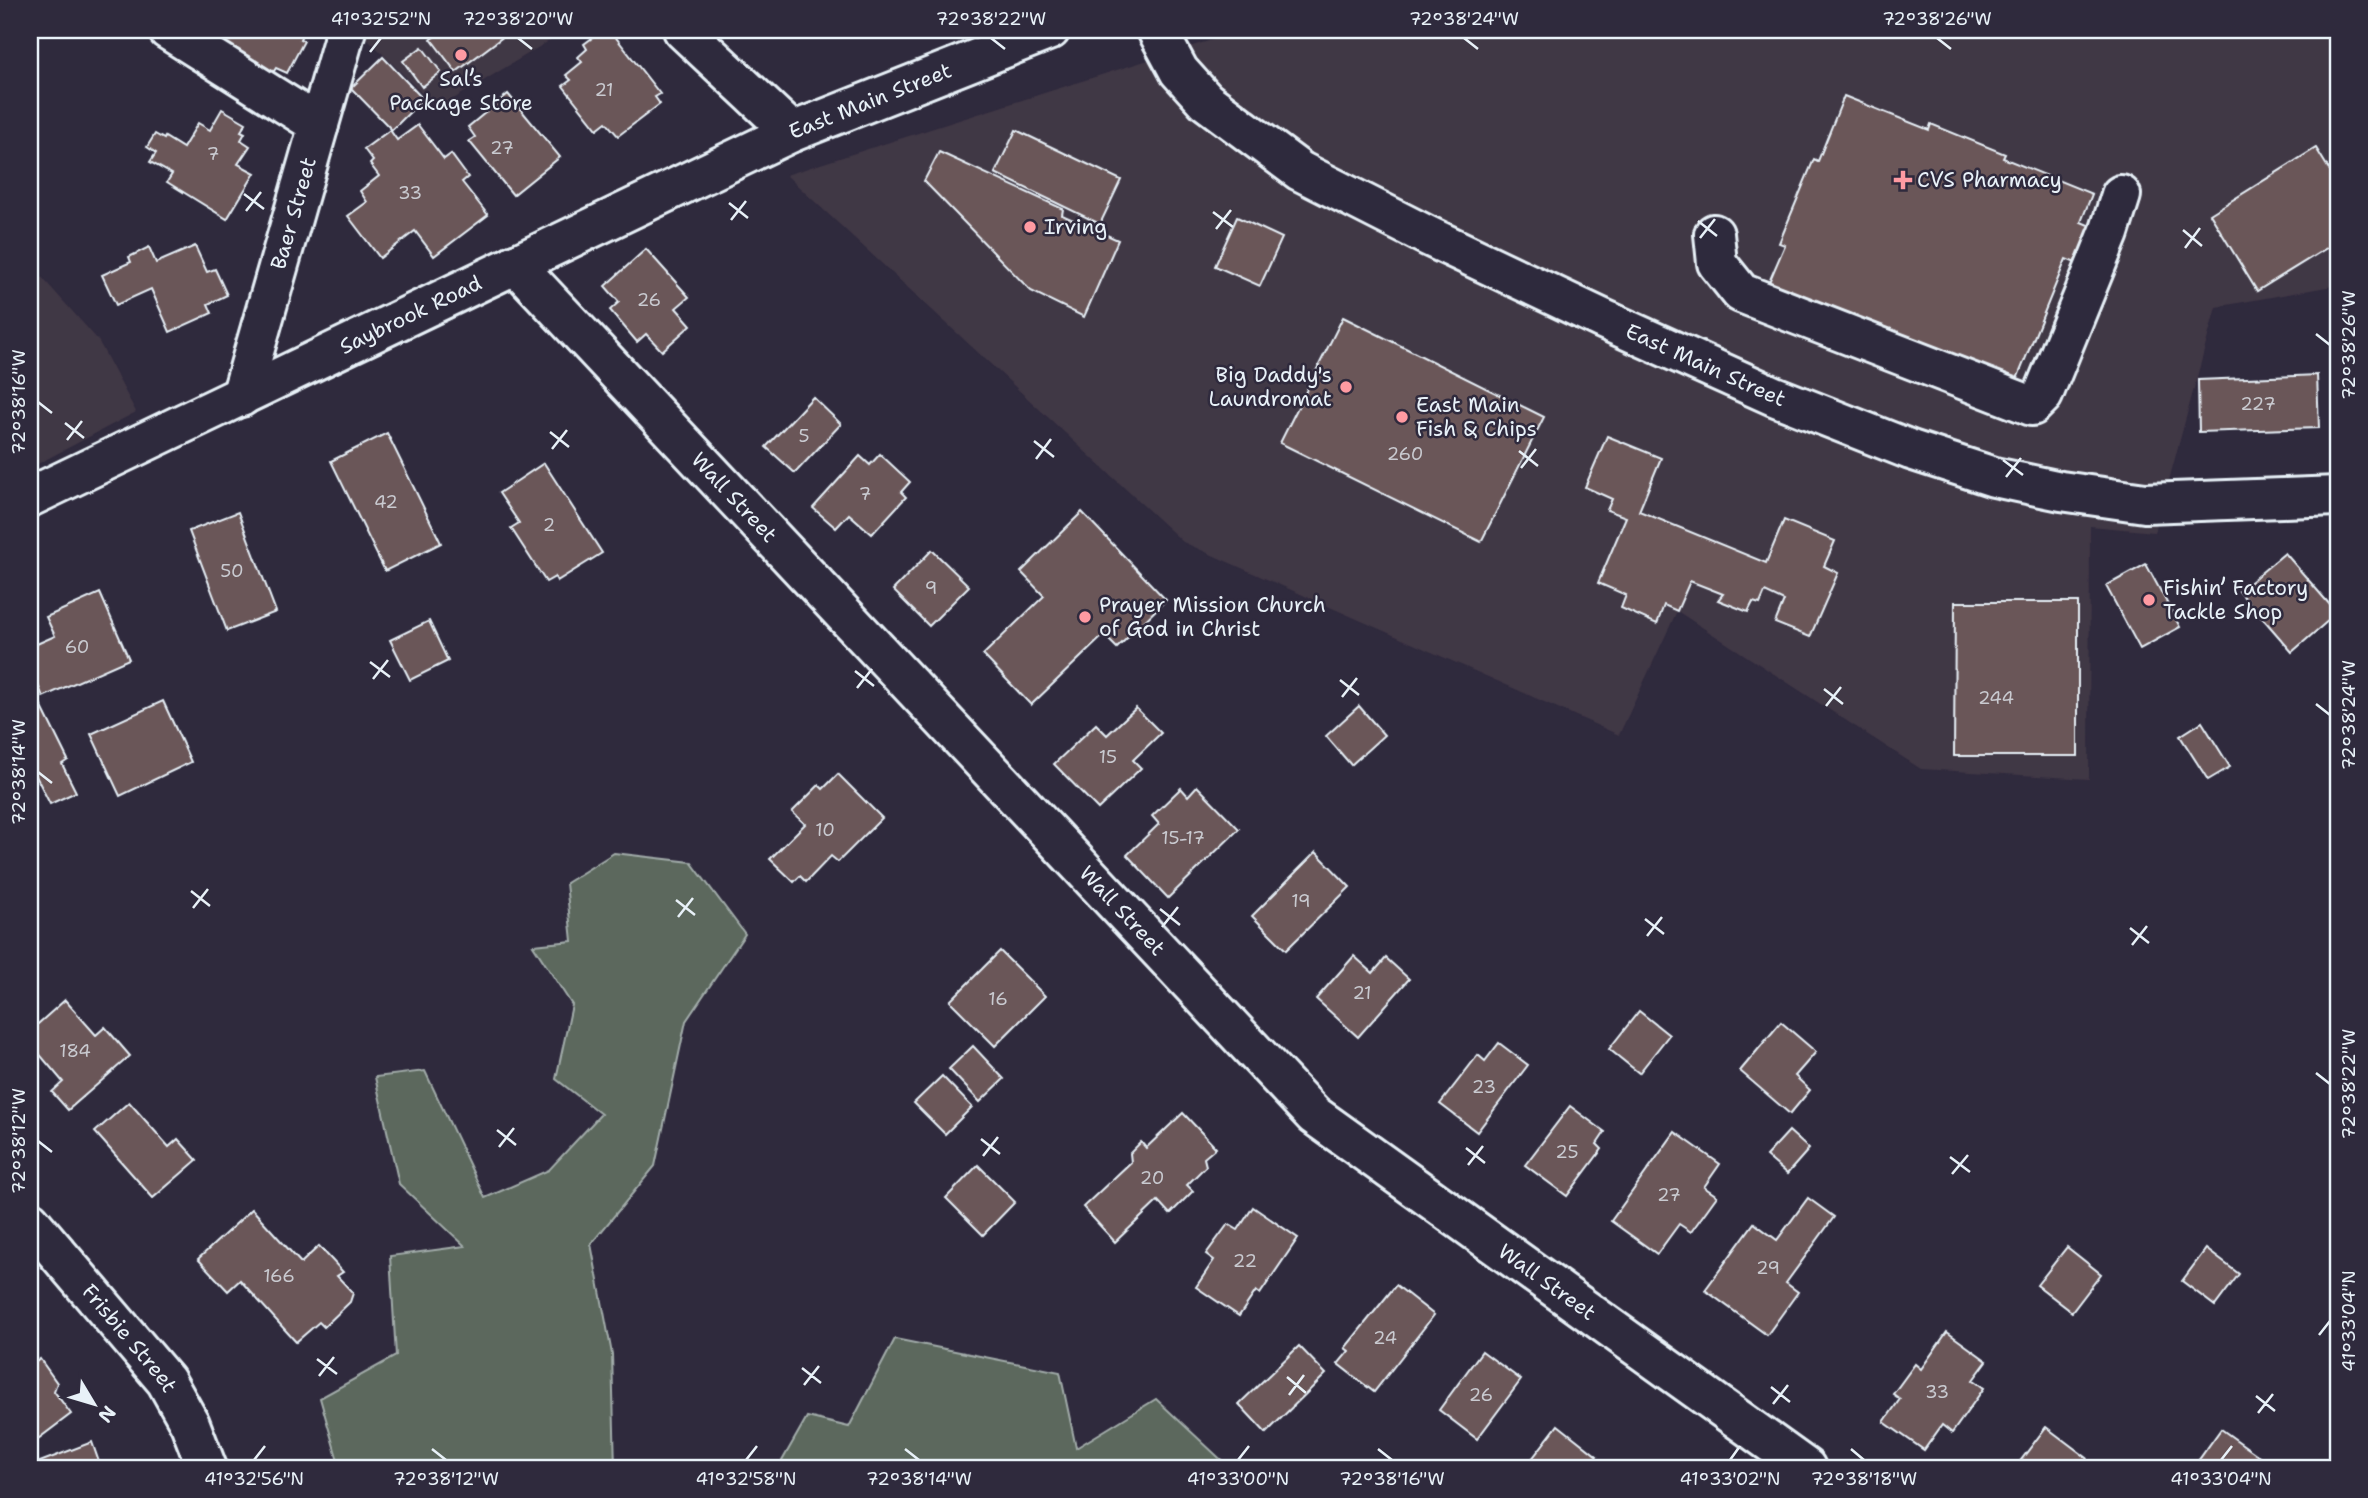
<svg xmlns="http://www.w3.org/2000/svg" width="2368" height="1498" viewBox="0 0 2368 1498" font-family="'Shantell Sans',sans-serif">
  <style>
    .built { fill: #413745 }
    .green { fill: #5b685d; stroke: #a2acaa; stroke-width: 2 }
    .building { fill: #6b5659; stroke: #e8f1f8; stroke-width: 2 }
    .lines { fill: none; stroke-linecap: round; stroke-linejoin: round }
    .minor-casing { stroke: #e8f1f8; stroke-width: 44 }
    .major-casing { stroke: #e8f1f8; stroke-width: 44 }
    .minor { stroke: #2f2a3d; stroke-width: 38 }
    .major { stroke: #2f2a3d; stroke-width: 38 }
    .ticks { fill: none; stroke: #e8f1f8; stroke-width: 2.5 }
    .poi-dot { fill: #ff9aa2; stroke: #2f2a3d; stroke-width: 2.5 }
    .labels { text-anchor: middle; stroke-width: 5; stroke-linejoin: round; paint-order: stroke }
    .number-label { font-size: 18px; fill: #c9cad0 }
    .poi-label { font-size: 21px; fill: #e8f1f8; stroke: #2f2a3d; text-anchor: start }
    .street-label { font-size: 21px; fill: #e8f1f8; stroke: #2f2a3d }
    .neatline { fill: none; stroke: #e8f1f8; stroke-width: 2.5 }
    .ticks-label { font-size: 18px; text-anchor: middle; fill: #e8f1f8 }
  </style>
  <rect width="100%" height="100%" fill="#2f2a3d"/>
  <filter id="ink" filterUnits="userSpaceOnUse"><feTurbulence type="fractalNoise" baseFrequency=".0143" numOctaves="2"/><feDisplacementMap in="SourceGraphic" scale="14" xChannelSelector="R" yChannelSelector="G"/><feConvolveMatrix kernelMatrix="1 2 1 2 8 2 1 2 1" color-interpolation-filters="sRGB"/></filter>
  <g filter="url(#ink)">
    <g class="built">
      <polygon points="359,30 567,30 437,109"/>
      <polygon points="1243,30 2338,30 2338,285 2216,307 2155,532 2090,526 2089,779 1921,769 1677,611 1619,735 1183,542 786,175"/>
      <polygon points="30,264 98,340 136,412 30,468"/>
    </g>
    <g class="green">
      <polygon points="614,853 691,862 745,934 686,1021 655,1166 591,1244 612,1354 615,1468 340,1468 320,1398 396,1356 390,1256 465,1246 399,1184 375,1077 425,1071 485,1198 549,1170 601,1114 556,1079 572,1005 533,945 572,941 566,883"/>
      <polygon points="895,1339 1060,1372 1076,1448 1156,1399 1230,1468 778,1468 807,1417 849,1427"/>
    </g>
    <g class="building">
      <polygon points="211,30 299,30 303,32 300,39 304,41 287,73 276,68 270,77 208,36"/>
      <polygon points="443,30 512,30 456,72 431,39"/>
      <polygon points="603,30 610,30 660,94 655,97 660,104 618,136 606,122 597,129 563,86 571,80 566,75 582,62 578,57 587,49 584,44"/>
      <polygon points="422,47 441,72 422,87 403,61"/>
      <polygon points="383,57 423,99 392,130 351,88"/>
      <polygon points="508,94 560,157 513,195 469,141 475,137 468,127"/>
      <polygon points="1844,96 1929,130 1931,124 2005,154 2003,158 2092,194 2081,222 2115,236 2100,273 2066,259 2013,389 1766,289 1785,245 1779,243 1814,159 1818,161"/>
      <polygon points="222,109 246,123 241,131 245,133 241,140 250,146 238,164 255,173 227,219 167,182 172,174 150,162 156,153 147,147 155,134 164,139 165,137 183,148 198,123 210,130"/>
      <polygon points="418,125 444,159 451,154 468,177 462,182 488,215 434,256 415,231 380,258 348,216 367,202 360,191 379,176 370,164 373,161 364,149 390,130 397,140"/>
      <polygon points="1016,130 1121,180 1100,224 995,173"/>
      <polygon points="2316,148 2338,184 2338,241 2257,291 2210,214"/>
      <polygon points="939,152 1063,209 1062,215 1118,240 1084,317 1031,291 924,181"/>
      <polygon points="1237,217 1282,238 1260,286 1215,266"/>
      <polygon points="195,246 207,272 215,269 227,295 208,304 212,313 170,332 151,289 116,305 102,275 131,262 129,257 149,247 156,263"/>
      <polygon points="646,249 689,297 676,308 691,325 662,351 646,334 637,342 610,310 619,302 605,286"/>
      <polygon points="1343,317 1544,417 1481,542 1280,443"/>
      <polygon points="2317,375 2319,428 2199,432 2198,380"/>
      <polygon points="813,397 841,424 795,473 766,447"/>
      <polygon points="387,433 441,543 385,571 331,461"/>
      <polygon points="1607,436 1661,458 1639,511 1766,563 1784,520 1835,541 1824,566 1838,573 1810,637 1775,623 1784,601 1765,592 1760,604 1753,602 1748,612 1718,600 1723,594 1690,581 1677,611 1664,605 1657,624 1621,608 1626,595 1598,583 1626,517 1607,510 1612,499 1585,487"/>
      <polygon points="880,454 910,482 901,492 906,497 872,534 849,514 836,528 813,508 860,456 870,465"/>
      <polygon points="544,463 602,553 557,581 555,577 546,582 511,528 519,523 499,493"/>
      <polygon points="238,512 276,612 227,631 189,531"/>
      <polygon points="1082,512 1166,600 1117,648 1104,635 1031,705 983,655 1044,596 1021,572"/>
      <polygon points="932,550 969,586 929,626 893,590"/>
      <polygon points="2285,553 2337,613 2292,652 2239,591"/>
      <polygon points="2146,564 2180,627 2140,649 2106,586"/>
      <polygon points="100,593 129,659 43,697 30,666 30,647 55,636 46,617"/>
      <polygon points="1955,602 2078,602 2078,756 1954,756"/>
      <polygon points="429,621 448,661 410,680 390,640"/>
      <polygon points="30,683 68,760 62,764 76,792 50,804 36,776 30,779"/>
      <polygon points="163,701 191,762 120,796 91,734"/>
      <polygon points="1359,706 1384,735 1351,765 1326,736"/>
      <polygon points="1136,708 1161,733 1133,760 1141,768 1098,809 1054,764 1096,724 1107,735"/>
      <polygon points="2202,722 2230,767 2208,780 2180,736"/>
      <polygon points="838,774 882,818 838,862 831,856 806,882 800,876 794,882 770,859 805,824 792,812 819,785 823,789"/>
      <polygon points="1197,786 1239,829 1168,898 1127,855 1159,824 1152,816 1181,788 1188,796"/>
      <polygon points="1316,852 1350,887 1286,950 1252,916"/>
      <polygon points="1000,951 1045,996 995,1046 950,1001"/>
      <polygon points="1354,956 1373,973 1386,958 1409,979 1358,1037 1316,999"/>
      <polygon points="65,1000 96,1035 105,1027 130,1056 68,1110 52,1092 63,1082 30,1043 30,1031"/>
      <polygon points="1639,1011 1669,1035 1639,1073 1609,1049"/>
      <polygon points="1781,1022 1816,1052 1795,1076 1810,1090 1790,1114 1740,1071"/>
      <polygon points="1499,1043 1528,1065 1477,1132 1440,1104 1478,1055 1485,1061"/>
      <polygon points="973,1046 1004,1079 980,1102 949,1069"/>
      <polygon points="942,1076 972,1107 945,1134 914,1103"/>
      <polygon points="129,1102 169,1147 178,1139 197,1160 153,1198 95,1132"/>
      <polygon points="1570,1106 1605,1132 1597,1144 1602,1149 1567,1196 1525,1165"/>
      <polygon points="1183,1113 1216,1148 1204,1158 1206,1166 1187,1185 1193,1191 1170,1214 1158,1201 1115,1242 1083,1207 1131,1162 1130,1153 1141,1142 1146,1148"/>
      <polygon points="1789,1131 1809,1149 1787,1174 1766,1156"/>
      <polygon points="1675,1132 1720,1164 1704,1187 1717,1196 1691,1232 1679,1224 1657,1254 1611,1221"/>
      <polygon points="978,1165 1015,1202 983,1235 946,1198"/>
      <polygon points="1808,1198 1834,1217 1786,1283 1798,1292 1767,1335 1705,1290 1754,1223 1777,1240"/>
      <polygon points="1253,1207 1298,1238 1260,1294 1256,1291 1239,1316 1196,1287 1214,1260 1206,1254 1228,1224 1238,1230"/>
      <polygon points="252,1209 301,1263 319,1246 343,1272 337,1276 353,1293 350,1302 324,1327 319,1322 296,1342 240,1280 228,1291 198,1259"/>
      <polygon points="2067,1247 2101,1274 2072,1312 2037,1285"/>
      <polygon points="2206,1249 2239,1274 2215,1306 2182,1281"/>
      <polygon points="1396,1285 1434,1315 1374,1392 1338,1364 1349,1351 1345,1348"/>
      <polygon points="1947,1332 1987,1361 1973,1380 1984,1388 1952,1433 1942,1425 1924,1450 1884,1422 1900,1399 1893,1394 1915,1364 1921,1369"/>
      <polygon points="1299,1346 1326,1374 1266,1433 1239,1404"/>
      <polygon points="1482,1351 1521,1380 1477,1439 1439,1410"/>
      <polygon points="40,1359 57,1383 54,1391 71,1414 30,1445 30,1360 33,1364"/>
      <polygon points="1558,1425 1597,1456 1587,1468 1525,1468"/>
      <polygon points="2046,1427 2087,1458 2079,1468 2015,1468"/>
      <polygon points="2221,1429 2263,1459 2256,1468 2193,1468"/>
      <polygon points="92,1442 101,1468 39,1468 37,1463"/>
    </g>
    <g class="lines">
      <defs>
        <g id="minor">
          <polyline points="168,30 319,125"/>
          <polyline points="1714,234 1717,263 1741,293 2032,406 2043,395 2109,233 2121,195"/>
          <path id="s1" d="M515 264 1314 1115 1806 1468"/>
          <path id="s2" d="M241 397 346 30"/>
          <path id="s3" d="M30 1221 166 1381 190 1424 207 1468"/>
        </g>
        <g id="major">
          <polyline points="683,30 792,132"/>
          <path id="s4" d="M1157 30 1179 71 1206 101 1300 171 1428 236 1603 319 1774 396 1911 450 1994 477 2061 491 2145 503 2338 496"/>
          <path id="s5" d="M30 497 792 132 1050 30"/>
        </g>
      </defs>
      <use href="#minor" class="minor-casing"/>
      <use href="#major" class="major-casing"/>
      <use href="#minor" class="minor"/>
      <use href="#major" class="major"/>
    </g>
  </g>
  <path class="ticks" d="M518 38 532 49M991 38 1005 49M1464 38 1478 49M1937 38 1951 49M370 52 381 38M244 194 264 209M729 203 748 218M246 211 261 192M1213 212 1233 227M731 220 746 201M1698 221 1717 236M1216 229 1231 210M2183 230 2202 246M1700 238 1715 219M2185 248 2200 228M2316 334 2330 345M38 402 52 413M65 423 84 438M550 432 569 447M67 440 82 421M1034 441 1054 457M552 449 567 430M1519 451 1538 466M1036 459 1051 439M2003 460 2023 475M1521 468 1536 449M2006 477 2021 458M370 662 390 677M855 671 874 686M373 679 388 660M1340 680 1359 695M857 688 872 669M1824 689 1843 704M1342 697 1357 678M2316 704 2330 715M1826 706 1841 687M38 772 52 783M191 891 210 906M676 900 695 915M193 908 208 889M1160 909 1180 925M678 917 693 898M1645 919 1664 934M1162 927 1178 907M2130 928 2149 943M1647 936 1662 917M2132 945 2147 926M2316 1073 2330 1084M497 1130 516 1145M981 1139 1000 1154M38 1141 52 1152M499 1147 514 1128M1466 1148 1485 1163M983 1156 998 1137M1950 1157 1970 1172M1468 1165 1483 1146M1952 1174 1968 1155M2319 1335 2330 1321M317 1359 337 1374M802 1368 821 1383M319 1376 334 1357M1287 1377 1306 1393M804 1385 819 1366M1771 1387 1790 1402M1289 1395 1304 1375M2256 1396 2275 1411M1773 1404 1788 1385M2258 1413 2273 1394M432 1449 446 1460M905 1449 919 1460M1378 1449 1392 1460M1851 1449 1864 1460M254 1460 265 1446M746 1460 757 1446M1238 1460 1249 1446M1730 1460 1740 1446M2221 1460 2232 1446"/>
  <g class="poi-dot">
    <circle cx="461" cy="55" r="7"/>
    <path d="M1899.5 169.5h7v7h7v7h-7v7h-7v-7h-7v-7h7z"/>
    <circle cx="1030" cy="227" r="7"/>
    <circle cx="1346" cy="387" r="7"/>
    <circle cx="1402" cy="417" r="7"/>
    <circle cx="2149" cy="600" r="7"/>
    <circle cx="1085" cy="617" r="7"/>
  </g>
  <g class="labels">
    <g class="number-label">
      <text x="604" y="96">21</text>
      <text x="502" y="154">27</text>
      <text x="213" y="160">7</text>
      <text x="410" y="199">33</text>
      <text x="649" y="306">26</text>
      <text x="2258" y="410">227</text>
      <text x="804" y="442">5</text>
      <text x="1405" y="460">260</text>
      <text x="865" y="500">7</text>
      <text x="386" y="508">42</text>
      <text x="549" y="531">2</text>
      <text x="232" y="577">50</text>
      <text x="931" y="594">9</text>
      <text x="77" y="653">60</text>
      <text x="1996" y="704">244</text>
      <text x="1108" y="763">15</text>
      <text x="825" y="836">10</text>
      <text x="1183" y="844">15-17</text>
      <text x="1301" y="907">19</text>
      <text x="1362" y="999">21</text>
      <text x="998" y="1005">16</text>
      <text x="75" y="1057">184</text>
      <text x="1484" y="1093">23</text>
      <text x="1567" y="1158">25</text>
      <text x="1152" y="1184">20</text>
      <text x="1669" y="1201">27</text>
      <text x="1245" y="1267">22</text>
      <text x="1768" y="1274">29</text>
      <text x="279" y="1282">166</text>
      <text x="1385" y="1344">24</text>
      <text x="1937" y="1398">33</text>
      <text x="1481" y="1401">26</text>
    </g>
    <g class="poi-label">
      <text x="461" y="86" text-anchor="middle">Sal’s<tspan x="461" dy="24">Package Store</tspan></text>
      <text x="1917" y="187">CVS Pharmacy</text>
      <text x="1044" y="234">Irving</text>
      <text x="1332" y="382" text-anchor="end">Big Daddy's<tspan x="1332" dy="24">Laundromat</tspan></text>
      <text x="1416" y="412">East Main<tspan x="1416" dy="24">Fish &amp; Chips</tspan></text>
      <text x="2163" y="595">Fishin’ Factory<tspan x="2163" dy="24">Tackle Shop</tspan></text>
      <text x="1099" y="612">Prayer Mission Church<tspan x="1099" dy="24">of God in Christ</tspan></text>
    </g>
    <g class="street-label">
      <text dy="7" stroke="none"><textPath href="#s5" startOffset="929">East Main Street</textPath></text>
      <text dy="7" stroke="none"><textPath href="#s2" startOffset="191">Baer Street</textPath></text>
      <text dy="7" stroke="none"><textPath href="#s5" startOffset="422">Saybrook Road</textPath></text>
      <text dy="7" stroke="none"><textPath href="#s4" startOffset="654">East Main Street</textPath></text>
      <text dy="7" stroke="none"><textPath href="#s1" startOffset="320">Wall Street</textPath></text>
      <text dy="7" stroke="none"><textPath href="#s1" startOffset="887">Wall Street</textPath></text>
      <text dy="7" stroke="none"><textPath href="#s1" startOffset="1454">Wall Street</textPath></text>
      <text dy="7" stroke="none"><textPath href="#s3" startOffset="154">Frisbie Street</textPath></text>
    </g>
  </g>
  <rect width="2368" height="1498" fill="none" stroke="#2f2a3d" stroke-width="77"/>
  <g transform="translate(94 1404) rotate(128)" stroke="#2f2a3d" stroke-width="5" paint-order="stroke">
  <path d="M0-5L12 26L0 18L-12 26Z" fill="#e8f1f8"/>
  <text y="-10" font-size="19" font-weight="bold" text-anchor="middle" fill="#e8f1f8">N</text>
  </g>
  <rect x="38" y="38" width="2292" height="1422" class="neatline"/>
  <g class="ticks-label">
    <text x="381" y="25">41°32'52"N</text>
    <text x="518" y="25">72°38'20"W</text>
    <text x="991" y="25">72°38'22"W</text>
    <text x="1464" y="25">72°38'24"W</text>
    <text x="1937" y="25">72°38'26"W</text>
    <text transform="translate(2349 345) rotate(-90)" y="6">72°38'26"W</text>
    <text transform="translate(19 402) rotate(-90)" y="6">72°38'16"W</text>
    <text transform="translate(2349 715) rotate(-90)" y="6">72°38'24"W</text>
    <text transform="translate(19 772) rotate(-90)" y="6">72°38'14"W</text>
    <text transform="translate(2349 1084) rotate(-90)" y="6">72°38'22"W</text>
    <text transform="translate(19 1141) rotate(-90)" y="6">72°38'12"W</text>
    <text transform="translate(2349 1321) rotate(-90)" y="6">41°33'04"N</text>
    <text x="254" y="1485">41°32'56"N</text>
    <text x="446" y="1485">72°38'12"W</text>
    <text x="746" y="1485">41°32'58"N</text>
    <text x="919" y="1485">72°38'14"W</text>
    <text x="1238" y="1485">41°33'00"N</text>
    <text x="1392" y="1485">72°38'16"W</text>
    <text x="1730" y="1485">41°33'02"N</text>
    <text x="1864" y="1485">72°38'18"W</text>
    <text x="2221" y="1485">41°33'04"N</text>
  </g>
</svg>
